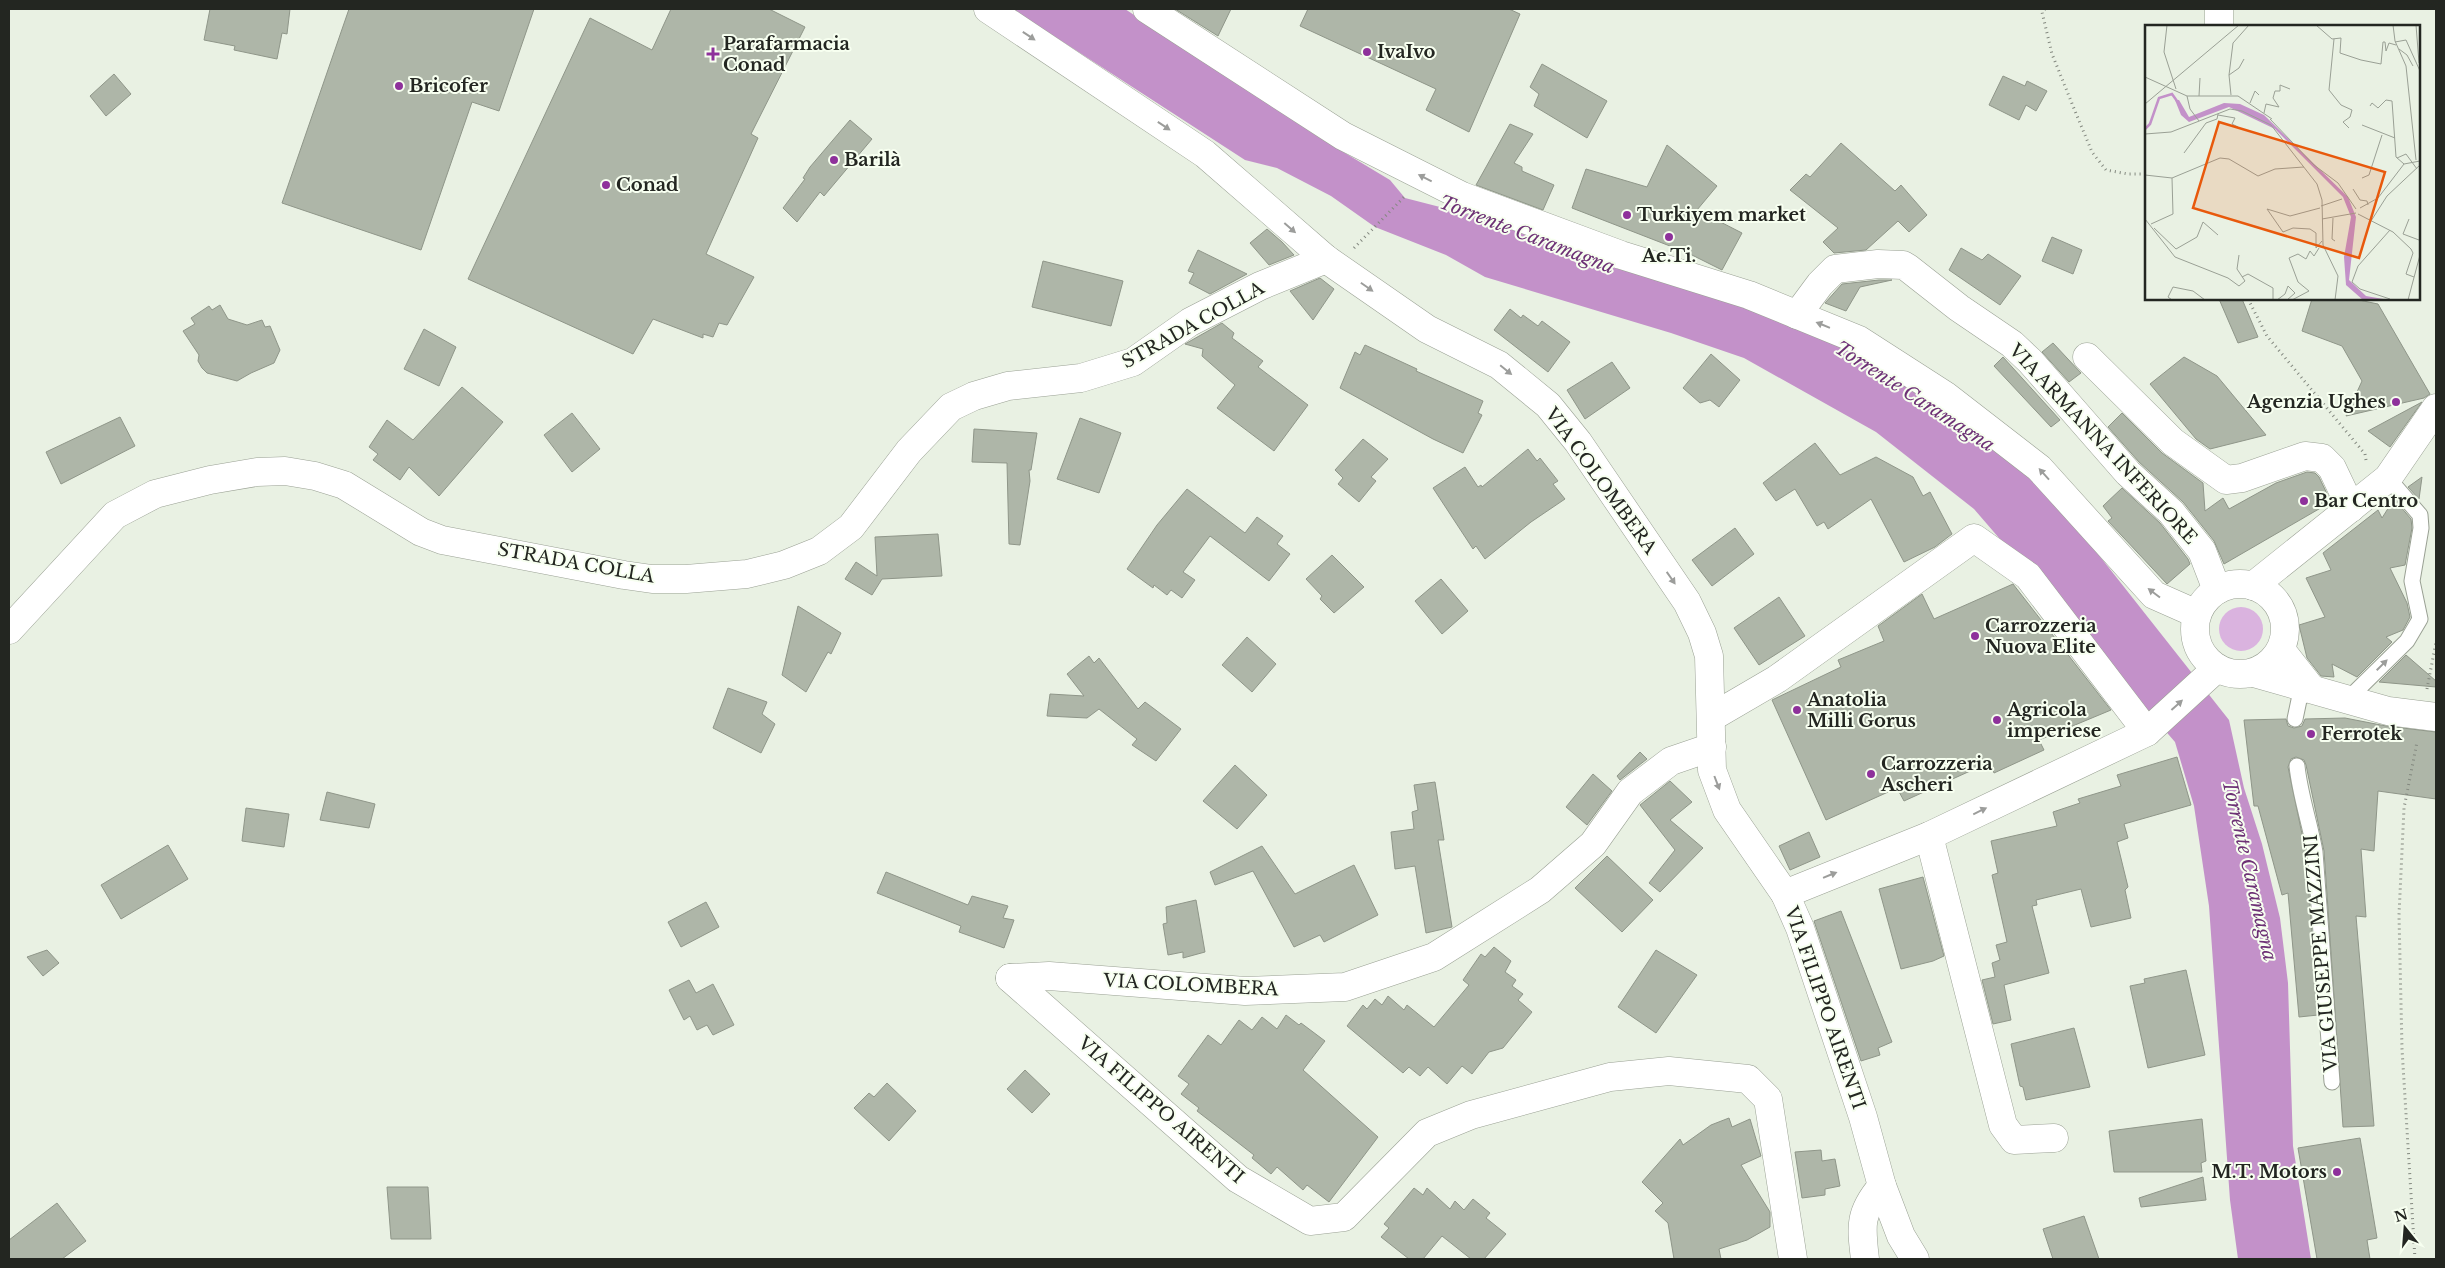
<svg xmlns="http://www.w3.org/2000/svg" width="2445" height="1268" viewBox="0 0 2445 1268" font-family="'Libre Baskerville',serif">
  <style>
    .green { fill: #dab3df }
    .water { fill: #c391c9 }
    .building { fill: #aeb6a8; stroke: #8f9689 }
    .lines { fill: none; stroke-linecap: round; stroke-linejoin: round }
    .lane-casing { stroke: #9aa194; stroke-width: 17 }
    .street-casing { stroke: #9aa194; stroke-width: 29 }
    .secondary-casing { stroke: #9aa194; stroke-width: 29 }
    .path { stroke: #83887f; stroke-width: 3; stroke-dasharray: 1 4; stroke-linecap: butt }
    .lane { stroke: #fff; stroke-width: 15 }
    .street { stroke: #fff; stroke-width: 28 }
    .secondary { stroke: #fff; stroke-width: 28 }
    .oneway { fill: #9c9d9b }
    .poi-dot { fill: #8e319b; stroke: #f7fff0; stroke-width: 2 }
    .labels { text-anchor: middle; stroke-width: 4; stroke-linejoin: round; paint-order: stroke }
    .poi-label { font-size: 18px; font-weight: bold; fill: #232621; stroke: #f7fff0; text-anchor: start }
    .street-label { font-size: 18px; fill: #232621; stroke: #f7fff0 }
    .water-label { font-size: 19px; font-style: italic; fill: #6d3175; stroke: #f7fff0 }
    .inset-river { fill: none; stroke: #c391c9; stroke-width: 2.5 }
    .inset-road { fill: none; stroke: #9aa095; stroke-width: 1 }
    .view { fill: #e8590c; fill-opacity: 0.15; stroke: #e8590c; stroke-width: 2.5 }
    .inset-edge { fill: none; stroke: #232621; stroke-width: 2.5 }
  </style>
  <rect width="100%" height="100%" fill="#e9f1e3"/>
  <circle class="green" cx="2241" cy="629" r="22"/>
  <polygon class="water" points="1012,9 1125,9 1320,138 1390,180 1405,198 1475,216 1775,316 1857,352 1930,397 2005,454 2046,493 2083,535 2229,720 2244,788 2262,844 2280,918 2288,983 2293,1146 2311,1259 2238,1259 2230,1200 2209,906 2194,806 2175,742 1974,509 1876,432 1744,358 1671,333 1485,277 1446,255 1375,227 1331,196 1277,168 1245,160"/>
  <g class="building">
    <polygon points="210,9 290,9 287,34 282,33 277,59 234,50 235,46 204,40"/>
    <polygon points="349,9 534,9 499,111 472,102 421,250 282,203"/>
    <polygon points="671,9 769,9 805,27 751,134 758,138 706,254 754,277 727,325 719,323 713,337 703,334 703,338 653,319 633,354 468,279 590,18 652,50"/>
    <polygon points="1175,9 1231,9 1218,36"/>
    <polygon points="1308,9 1509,9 1520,14 1469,132 1426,110 1436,89 1300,26"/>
    <polygon points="1542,64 1607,101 1587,138 1534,106 1539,94 1530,87"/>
    <polygon points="114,74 131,94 106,116 90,96"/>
    <polygon points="2003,76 2025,86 2027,81 2047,91 2036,111 2026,105 2019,120 1989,105"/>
    <polygon points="850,120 872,139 824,196 820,192 797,222 783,208 805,179 803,178 810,167"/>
    <polygon points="1510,124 1533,134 1514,163 1522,167 1522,171 1554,185 1543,210 1476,185"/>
    <polygon points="1841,143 1895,191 1901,185 1927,215 1909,232 1898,221 1866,250 1834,253 1823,242 1838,228 1790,190 1806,174 1810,177"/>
    <polygon points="1667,145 1717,186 1697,210 1742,233 1722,270 1688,253 1572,208 1586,169 1647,187"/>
    <polygon points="1267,229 1282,242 1294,255 1269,265 1250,243"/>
    <polygon points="2052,237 2082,250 2073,274 2042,261"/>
    <polygon points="1961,248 1982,260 1988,254 2021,276 2000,305 1949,270"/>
    <polygon points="1198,250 1247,274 1210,294 1189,283 1194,273 1188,271"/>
    <polygon points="1043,261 1123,281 1111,326 1032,307"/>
    <polygon points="1320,278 1334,289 1313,320 1290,291"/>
    <polygon points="1879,280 1892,280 1860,287 1846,311 1825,303 1842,284"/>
    <polygon points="2219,299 2242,299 2258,337 2238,343"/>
    <polygon points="2312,299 2354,299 2378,304 2430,394 2424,398 2346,416 2362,381 2342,346 2302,331"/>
    <polygon points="220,305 228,319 247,325 262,320 265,327 270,326 280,350 274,363 251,373 237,381 207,373 202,368 198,361 199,355 183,331 195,324 191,318 209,306 212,310"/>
    <polygon points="1510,309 1521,318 1523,315 1538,326 1542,321 1570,342 1548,372 1494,330"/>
    <polygon points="1222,323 1234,333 1232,338 1263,361 1258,367 1308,405 1274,451 1217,408 1235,385 1202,356 1203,349 1185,344"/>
    <polygon points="424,329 456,347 439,386 404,369"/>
    <polygon points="2053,343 2081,373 2069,382 2042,352"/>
    <polygon points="1365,345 1417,369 1416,371 1483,401 1478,413 1482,415 1463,453 1433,439 1340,388 1355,352 1360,355"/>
    <polygon points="1711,354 1740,380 1719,407 1710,400 1700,403 1683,388"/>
    <polygon points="2003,357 2060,420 2051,427 1994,366"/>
    <polygon points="2184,357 2217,376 2266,435 2210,449 2196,439 2150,384"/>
    <polygon points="1612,362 1630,388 1585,419 1567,390"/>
    <polygon points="462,387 503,422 439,496 409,467 400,480 373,460 378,454 369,447 387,420 413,440"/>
    <polygon points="2422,402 2390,447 2368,431"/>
    <polygon points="572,413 600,449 572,472 544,435"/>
    <polygon points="2122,413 2162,453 2203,483 2205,511 2223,498 2229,509 2276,483 2307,472 2315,473 2319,477 2331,502 2224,564 2214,541 2183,502 2139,462 2108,427"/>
    <polygon points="120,417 135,446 61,484 46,452"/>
    <polygon points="1080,418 1121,433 1099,493 1057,479"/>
    <polygon points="974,429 1037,433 1031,470 1029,470 1030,481 1020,545 1009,544 1007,463 972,462"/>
    <polygon points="1363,439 1388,459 1371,477 1376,481 1359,502 1338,484 1343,478 1335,470"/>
    <polygon points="1815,443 1840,475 1876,457 1913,477 1923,496 1930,492 1952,534 1935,547 1904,562 1871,499 1828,529 1824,522 1817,526 1795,489 1776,501 1763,483"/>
    <polygon points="1528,449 1537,461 1540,458 1558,481 1553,484 1565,499 1531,522 1485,559 1476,546 1473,549 1433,488 1465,467 1478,487 1481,485 1482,487"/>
    <polygon points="2422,477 2419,499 2408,487"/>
    <polygon points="2122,488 2160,523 2188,559 2190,564 2167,584 2108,521 2112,518 2103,506"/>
    <polygon points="1187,489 1245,533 1257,517 1283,536 1277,544 1290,554 1269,581 1210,536 1183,572 1195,580 1182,598 1171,590 1167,595 1154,585 1153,588 1127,569 1157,525"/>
    <polygon points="2394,499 2411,519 2412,528 2405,565 2390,568 2407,603 2410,617 2403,630 2386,637 2392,642 2357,677 2332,664 2334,677 2321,676 2307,658 2299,625 2325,617 2306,578 2331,570 2323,553 2378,510 2382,518"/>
    <polygon points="1735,528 1754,554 1712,586 1692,560"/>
    <polygon points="938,534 942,576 882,579 872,595 845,579 856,562 877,576 875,537"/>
    <polygon points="1332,555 1364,587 1334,613 1320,599 1322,596 1306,579"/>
    <polygon points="1441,579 1468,611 1442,634 1415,601"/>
    <polygon points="2013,584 2111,710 2039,740 2044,750 1994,773 1990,762 1904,801 1897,788 1826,820 1772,700 1841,667 1838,660 1884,641 1878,626 1922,594 1934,619"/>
    <polygon points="1779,597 1805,636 1759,665 1734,628"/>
    <polygon points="798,606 841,633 831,654 828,652 806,692 782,675"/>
    <polygon points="1247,637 1276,664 1252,692 1222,665"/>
    <polygon points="2406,655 2436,681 2436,687 2379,682"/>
    <polygon points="1089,656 1094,663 1099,658 1138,709 1145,702 1181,729 1156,761 1132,745 1137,739 1099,709 1087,718 1047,716 1050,694 1084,696 1067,674"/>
    <polygon points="728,688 767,702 762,714 775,724 761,753 713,728"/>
    <polygon points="2345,718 2386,726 2436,732 2436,799 2378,791 2374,851 2361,849 2366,917 2356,916 2374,1126 2343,1127 2324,851 2306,765 2304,760 2296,757 2291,759 2288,767 2306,853 2318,1015 2299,1017 2288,893 2282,895 2258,806 2254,806 2244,720 2286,719 2288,726 2294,728 2302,726 2305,719"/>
    <polygon points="1640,752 1647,759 1620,780 1617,776"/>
    <polygon points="2177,757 2191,805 2124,824 2128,838 2117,842 2128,887 2125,890 2131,918 2091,927 2081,889 2036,900 2037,905 2032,906 2049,973 2004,985 2011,1020 1993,1024 1982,980 1995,977 1992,963 2000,960 1996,945 2007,942 1992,875 1998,873 1991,841 2057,826 2053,812 2080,803 2078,799 2121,786 2117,775"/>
    <polygon points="1235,765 1267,795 1237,829 1203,801"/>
    <polygon points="1593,774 1612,791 1587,825 1566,807"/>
    <polygon points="1670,781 1692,802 1670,820 1703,848 1660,892 1649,883 1675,850 1640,805"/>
    <polygon points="1435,782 1444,840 1438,840 1452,927 1426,933 1415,866 1395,869 1391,832 1414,829 1412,812 1418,810 1414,785"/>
    <polygon points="327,792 375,804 369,828 320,820"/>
    <polygon points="246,808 289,814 284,847 242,841"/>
    <polygon points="1809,832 1820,857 1790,870 1779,846"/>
    <polygon points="168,845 188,879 121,919 101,885"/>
    <polygon points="1262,846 1295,894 1354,865 1378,915 1324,942 1320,935 1294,947 1253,871 1215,885 1210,872"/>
    <polygon points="1607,856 1653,900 1622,932 1575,888"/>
    <polygon points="886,872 968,905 972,896 1008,906 1003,918 1014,920 1004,948 959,932 961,926 877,893"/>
    <polygon points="1923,877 1944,956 1933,961 1901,969 1879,889"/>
    <polygon points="1196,900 1205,952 1183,958 1183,952 1168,955 1163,924 1167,923 1166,907"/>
    <polygon points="706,902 719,927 681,947 668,922"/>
    <polygon points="1841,911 1892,1042 1878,1048 1880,1055 1861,1061 1814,921"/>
    <polygon points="1494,947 1511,961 1505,972 1516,980 1512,986 1523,994 1518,1000 1532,1012 1503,1048 1489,1052 1472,1074 1462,1066 1447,1084 1428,1067 1420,1076 1409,1067 1403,1073 1347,1026 1363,1005 1367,1009 1375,999 1382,1005 1388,996 1404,1010 1407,1005 1434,1027 1469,985 1463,980 1481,954 1485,957"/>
    <polygon points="47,950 59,963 43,976 27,957"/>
    <polygon points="1656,950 1697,975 1656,1033 1618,1007"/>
    <polygon points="2186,970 2205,1055 2148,1068 2130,986 2145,983 2144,979"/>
    <polygon points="689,980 696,993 713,984 734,1025 713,1035 707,1025 697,1030 690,1016 684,1020 669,990"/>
    <polygon points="1286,1015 1299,1025 1301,1023 1325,1041 1303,1070 1378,1137 1329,1202 1307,1185 1303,1190 1277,1167 1271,1174 1252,1158 1254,1155 1197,1111 1199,1108 1181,1094 1189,1084 1178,1076 1208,1035 1221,1045 1239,1020 1252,1030 1262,1017 1277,1029"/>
    <polygon points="2074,1028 2090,1087 2026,1100 2023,1087 2020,1086 2011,1044"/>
    <polygon points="1025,1070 1050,1094 1032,1113 1007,1089"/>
    <polygon points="887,1083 916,1111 889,1141 854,1108 869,1093 874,1097"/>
    <polygon points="1729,1118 1732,1127 1750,1119 1761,1156 1741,1165 1770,1212 1770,1227 1747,1240 1719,1249 1721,1259 1674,1259 1668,1223 1655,1211 1663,1203 1642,1182 1680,1139 1683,1145 1711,1125"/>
    <polygon points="2202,1119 2206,1161 2201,1163 2202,1172 2114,1172 2109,1131"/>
    <polygon points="2360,1138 2377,1238 2367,1240 2370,1259 2317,1259 2298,1148"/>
    <polygon points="1821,1150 1822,1161 1835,1159 1840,1186 1825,1189 1825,1195 1802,1198 1795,1152"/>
    <polygon points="2203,1177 2206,1200 2141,1207 2139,1198"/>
    <polygon points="387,1187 428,1187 431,1239 391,1239"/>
    <polygon points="1414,1188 1423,1195 1427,1188 1450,1209 1455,1201 1464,1210 1473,1199 1490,1213 1486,1218 1506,1234 1484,1259 1471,1259 1442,1236 1423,1259 1409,1259 1381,1237 1389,1228 1384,1224"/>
    <polygon points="57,1203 86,1241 62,1259 9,1259 9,1240"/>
    <polygon points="2084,1216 2099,1259 2053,1259 2043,1229"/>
  </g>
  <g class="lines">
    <defs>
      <g id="lane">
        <polyline points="2348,699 2407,641 2420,619 2412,581 2421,528 2420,515 2388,478"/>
        <polyline points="2295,719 2299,700 2310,687"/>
        <path d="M2297 766C2300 795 2310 823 2315 852L2332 1082"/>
      </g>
      <g id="street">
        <polyline points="2219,9 2219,26"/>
        <polyline points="1797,315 1820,284 1835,269 1878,264 1903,265 1908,268 1959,308 2012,344 2030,361 2128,473 2171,512 2202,551 2217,590"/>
        <polyline points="2087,357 2173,442 2226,480 2242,478 2305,456 2322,458 2332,468 2351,508"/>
        <polyline points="9,630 115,515 155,494 210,480 257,472 285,471 315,476 344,485 421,532 442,540 624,575 652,579 686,579 747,574 784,565 819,551 851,527 909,451 951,407 974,396 1008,386 1081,378 1133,362 1190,322 1260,286 1326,259"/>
        <polyline points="2281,650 2310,687"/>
        <polyline points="2254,673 2388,711 2436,717"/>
        <polyline points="1712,717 1777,679 1974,538 2028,576 2147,732"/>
        <polyline points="1929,836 2003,1125 2014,1140 2054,1138"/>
        <polyline points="1010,978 1238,1179 1310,1221 1344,1217 1427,1133 1471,1115 1610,1077 1669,1071 1748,1079 1768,1099 1793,1259"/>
        <polyline points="1010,978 1049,976 1245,991 1345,987 1434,957 1540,890 1593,844 1630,792 1671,761 1712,747"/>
        <path d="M1865 1259C1861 1226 1859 1213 1882 1186"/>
      </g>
      <g id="secondary">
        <polyline points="988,9 1205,154 1326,259 1427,329 1499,365 1548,405 1578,442 1687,602 1702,633 1709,656 1712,770 1727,810 1785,894 1800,928 1863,1117 1882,1186 1901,1236 1915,1259"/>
        <polyline points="1147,9 1343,136 1462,196 1621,255 1749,295 1859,340 1946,396 2039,468 2154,595 2197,614"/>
        <circle cx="2240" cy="629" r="45"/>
        <polyline points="2253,586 2388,478 2436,408"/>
        <polyline points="1785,894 1929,836 2147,732 2217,668"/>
      </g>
    </defs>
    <use href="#lane" class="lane-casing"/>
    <use href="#street" class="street-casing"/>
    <use href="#secondary" class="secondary-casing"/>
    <g class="path">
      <polyline points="2045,9 2042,12 2052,54 2075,111 2092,152 2106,170 2128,174 2146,174"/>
      <polyline points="1354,248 1404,197"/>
      <polyline points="2248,299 2267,336 2365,454 2366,460"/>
      <polyline points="2427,689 2436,642"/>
      <polyline points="2415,1259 2402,1049 2399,915 2404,808 2417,742"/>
    </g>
    <use href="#lane" class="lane"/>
    <use href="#street" class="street"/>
    <use href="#secondary" class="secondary"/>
  </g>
  <defs><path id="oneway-solid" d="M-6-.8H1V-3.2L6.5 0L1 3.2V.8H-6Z" transform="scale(1.25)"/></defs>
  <g class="oneway">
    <use href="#oneway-solid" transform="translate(1029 36) rotate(34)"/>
    <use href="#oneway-solid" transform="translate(1164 126) rotate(34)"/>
    <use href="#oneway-solid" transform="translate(1425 178) rotate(-153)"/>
    <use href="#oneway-solid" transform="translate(1290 228) rotate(41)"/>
    <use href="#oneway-solid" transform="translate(1367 287) rotate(35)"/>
    <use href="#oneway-solid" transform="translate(1823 325) rotate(-158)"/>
    <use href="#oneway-solid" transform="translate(1506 370) rotate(39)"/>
    <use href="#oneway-solid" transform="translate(2044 474) rotate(-132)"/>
    <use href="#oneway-solid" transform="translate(1671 578) rotate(55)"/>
    <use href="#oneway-solid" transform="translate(2154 593) rotate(-143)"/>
    <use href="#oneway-solid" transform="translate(2382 665) rotate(-45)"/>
    <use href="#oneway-solid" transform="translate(2177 705) rotate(-42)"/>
    <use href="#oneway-solid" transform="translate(1717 783) rotate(69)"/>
    <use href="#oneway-solid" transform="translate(1980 811) rotate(-26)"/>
    <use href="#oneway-solid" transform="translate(1830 875) rotate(-22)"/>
  </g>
  <g class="poi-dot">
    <circle cx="1367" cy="52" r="5"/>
    <path d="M710.5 46.5h5v5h5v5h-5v5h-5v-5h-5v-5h5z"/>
    <circle cx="399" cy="86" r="5"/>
    <circle cx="834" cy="160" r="5"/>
    <circle cx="606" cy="185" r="5"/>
    <circle cx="1627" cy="215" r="5"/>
    <circle cx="1669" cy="237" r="5"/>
    <circle cx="2396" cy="402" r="5"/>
    <circle cx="2304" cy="501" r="5"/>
    <circle cx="1975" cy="636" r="5"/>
    <circle cx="1797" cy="710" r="5"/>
    <circle cx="1997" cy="720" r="5"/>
    <circle cx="2311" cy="734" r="5"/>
    <circle cx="1871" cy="774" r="5"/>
    <circle cx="2337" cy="1172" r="5"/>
  </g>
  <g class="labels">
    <g class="poi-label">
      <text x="723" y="50">Parafarmacia<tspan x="723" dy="21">Conad</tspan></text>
      <text x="1377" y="58">IvaIvo</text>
      <text x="409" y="92">Bricofer</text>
      <text x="844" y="166">Barilà</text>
      <text x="616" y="191">Conad</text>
      <text x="1637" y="221">Turkiyem market</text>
      <text x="1669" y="262" text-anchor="middle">Ae.Ti.</text>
      <text x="2386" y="408" text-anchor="end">Agenzia Ughes</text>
      <text x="2314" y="507">Bar Centro</text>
      <text x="1985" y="632">Carrozzeria<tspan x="1985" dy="21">Nuova Elite</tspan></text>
      <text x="1807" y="706">Anatolia<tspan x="1807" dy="21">Milli Gorus</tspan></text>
      <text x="2007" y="716">Agricola<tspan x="2007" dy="21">imperiese</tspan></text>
      <text x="2321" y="740">Ferrotek</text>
      <text x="1881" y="770">Carrozzeria<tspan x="1881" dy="21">Ascheri</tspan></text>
      <text x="2327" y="1178" text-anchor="end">M.T. Motors</text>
    </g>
    <g class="street-label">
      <text transform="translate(1193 325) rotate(-29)" y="6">STRADA COLLA</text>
      <text transform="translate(2103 444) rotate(47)" y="6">VIA ARMANNA INFERIORE</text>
      <text transform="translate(1601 481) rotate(54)" y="6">VIA COLOMBERA</text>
      <text transform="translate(576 563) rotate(10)" y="6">STRADA COLLA</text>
      <text transform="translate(2321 953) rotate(-95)" y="6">VIA GIUSEPPE MAZZINI</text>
      <text transform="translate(1191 985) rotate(3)" y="6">VIA COLOMBERA</text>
      <text transform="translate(1825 1008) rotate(71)" y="6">VIA FILIPPO AIRENTI</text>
      <text transform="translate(1161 1110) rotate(41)" y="6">VIA FILIPPO AIRENTI</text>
    </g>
    <g class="water-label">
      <text transform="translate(1527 234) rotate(21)" y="7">Torrente Caramagna</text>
      <text transform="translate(1915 396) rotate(33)" y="7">Torrente Caramagna</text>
      <text transform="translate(2250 870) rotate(77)" y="7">Torrente Caramagna</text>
    </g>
  </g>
  <g transform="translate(2145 25)">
    <rect width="275" height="275" fill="#e9f1e3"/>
    <path d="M30 75H34L44 92 79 78 95 79 119 90 203 172 211 192 204 255 221 271 244 275H218L201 260 199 232 206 192 198 172 130 104 84 82 44 97 36 90Z" fill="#c391c9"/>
    <path class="inset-river" d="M0 104 5 99 14 73 27 69 32 76"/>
    <path class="inset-road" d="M22 0 19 27 31 64M171 0 187 14 196 13 195 28 216 35 236 39 238 17H240L241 26 244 18 251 20M248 0 250 16 261 41 271 135M271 0 274 38M189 14 184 65 196 80 207 85 205 92 198 97 204 103M250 17 261 15 275 46M254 24 262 30 268 41M84 50 94 43 99 34M0 52 42 71M86 70 84 50 88 18 104 0M54 71 55 53M105 78 110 66 114 70M0 79 94 0M225 81 227 78 233 83 241 75 247 76 251 132 259 139M119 88 121 79 134 82 128 73 130 66H135V60L145 64M73 90 90 93 87 99 93 102M125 94 169 140 193 158 211 184M54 96 45 84 42 71H93L127 94M217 100 250 113M0 109 26 107 85 84 97 86 126 100 172 159 177 175 178 220 193 251 190 275M39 128 61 98 72 94 73 89M252 133 261 129 272 144M0 150 27 153 28 189 6 199M27 153 75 133 84 134 113 151 130 144 159 142M217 153 224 150 237 110M208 164 215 175 222 176 223 180M176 181 197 174M215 183 233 173 259 139 275 136M122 184 138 207 148 203 165 204 171 208V223L177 216M122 184 145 191 175 183M213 189 248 207 266 224 268 228 261 249 269 252M188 193 187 214 190 216M0 194 30 232 83 253 94 261 100 256 92 244 94 230M177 194 211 188M226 196 242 171 275 140M9 203 31 224 52 212 58 197 73 210M245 205 213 241 207 257 215 264 245 274M258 209 274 215M258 209 264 194M97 252 103 249 128 263V275M27 275 23 272 28 262 48 266 60 275M132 275 140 269 143 261 150 268 142 275M147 275 164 266 153 257 144 233 153 229 161 234 165 226 169 231 174 223M263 275 275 230"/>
    <path class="view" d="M74 97 240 147 214 233 48 183Z"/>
    <rect width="275" height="275" class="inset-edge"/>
  </g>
  <rect width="2445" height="1268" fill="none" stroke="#232621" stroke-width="20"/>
  <g transform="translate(2405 1228) rotate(343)" stroke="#f7fff0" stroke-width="4" paint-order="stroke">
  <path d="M0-4L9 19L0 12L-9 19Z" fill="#232621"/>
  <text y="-8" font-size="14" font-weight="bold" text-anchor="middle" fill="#232621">N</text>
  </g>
</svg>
